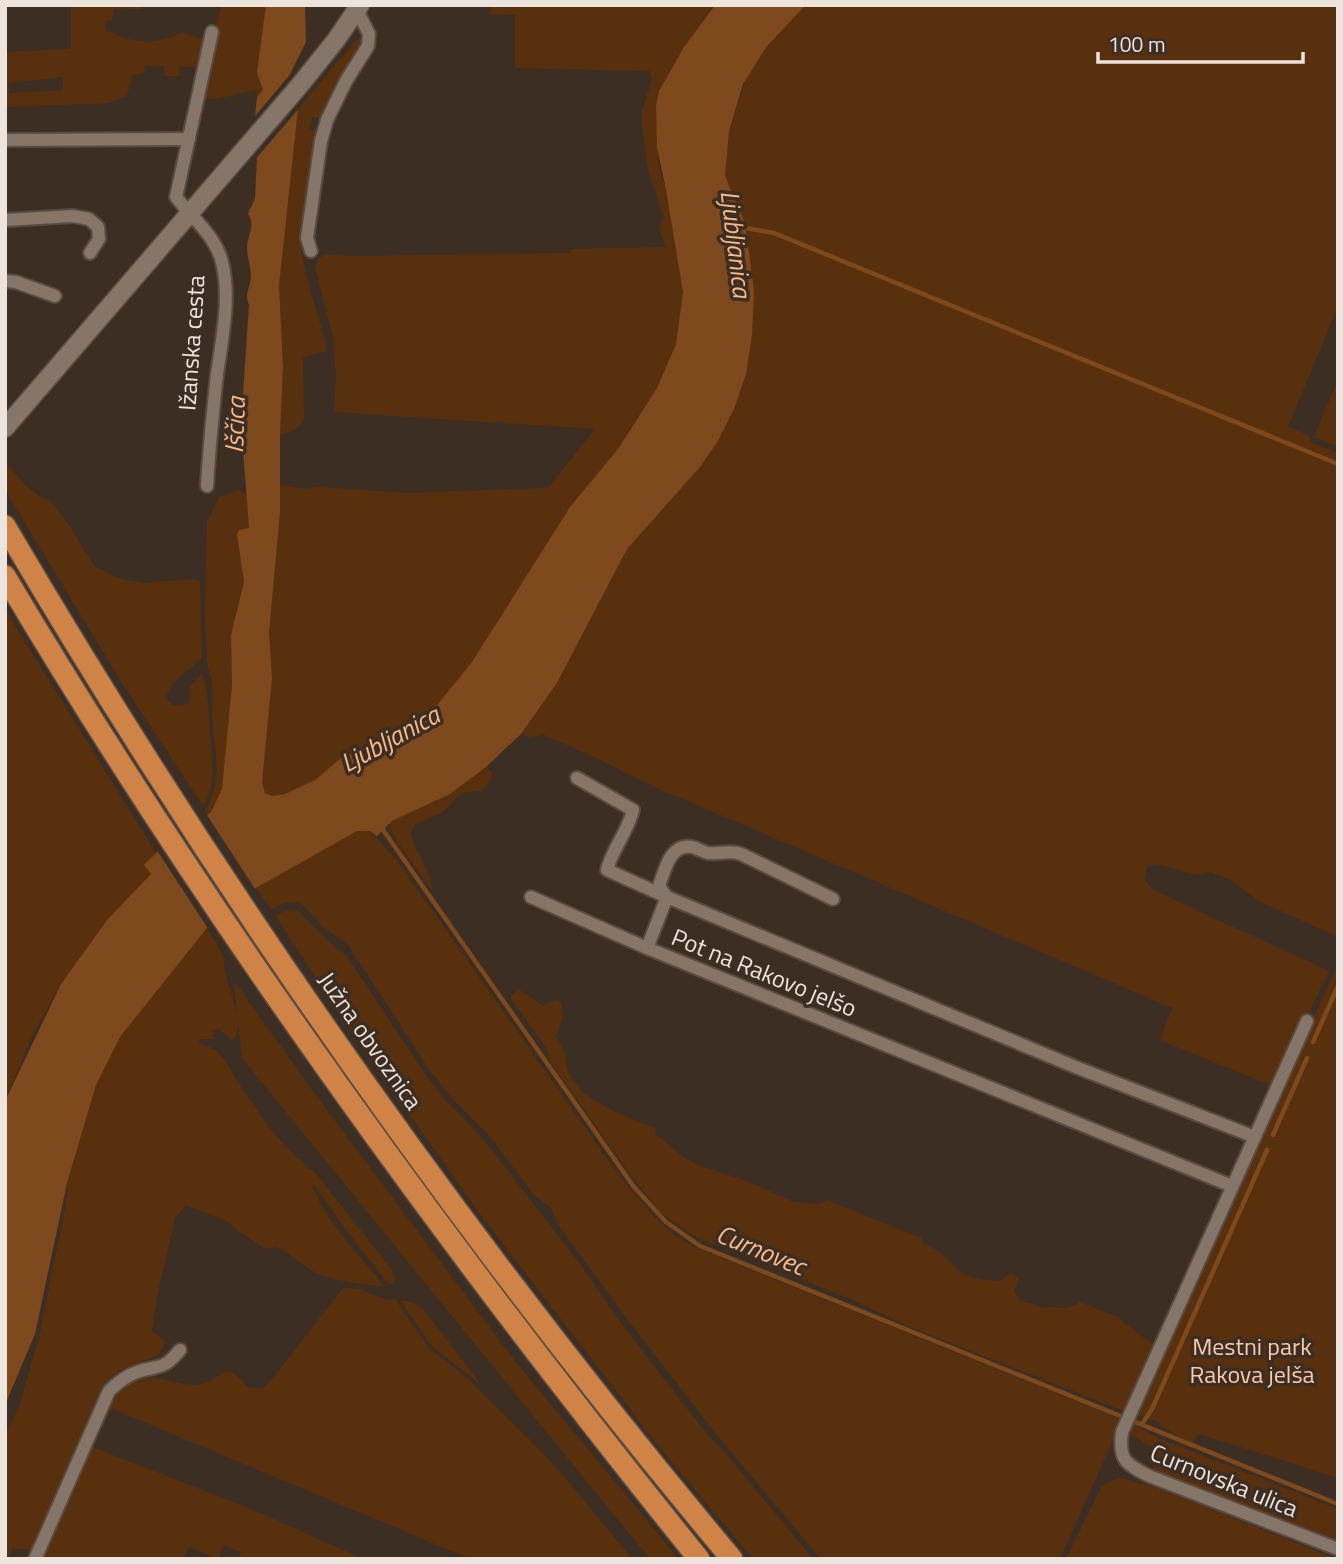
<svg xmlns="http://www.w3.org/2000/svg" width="1343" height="1564" viewBox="0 0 1343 1564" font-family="'Titillium Web',sans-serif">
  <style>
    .green { fill: #59300e; fill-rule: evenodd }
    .water { fill: #7e491d }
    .pier { fill: #3d2e24 }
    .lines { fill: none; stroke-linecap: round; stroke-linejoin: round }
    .stream { stroke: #7e491d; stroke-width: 4.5 }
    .minor-casing { stroke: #584c43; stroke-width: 16 }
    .secondary-casing { stroke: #584c43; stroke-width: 21 }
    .motorway-casing { stroke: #584c43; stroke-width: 24 }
    .minor { stroke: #867569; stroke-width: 12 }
    .secondary { stroke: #867569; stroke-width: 18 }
    .motorway { stroke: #cf8347; stroke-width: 21 }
    .labels { text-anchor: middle; stroke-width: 7; stroke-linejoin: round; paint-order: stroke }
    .street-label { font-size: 24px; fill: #ede4dd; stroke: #3d2e24 }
    .park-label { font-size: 24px; fill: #fbcaa6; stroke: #3d2e24 }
    .water-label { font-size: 26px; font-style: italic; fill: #f9b989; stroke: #3d2e24 }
  </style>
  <rect width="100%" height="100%" fill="#3d2e24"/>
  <g class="green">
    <path d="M71 5H141V9L114 10 112 20 106 21V30C124 42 161 47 180 32L205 40 200 68 180 66 179 76H165L164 66H145V73L133 75 127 95 109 103 5 107V52L71 49ZM63 77V90L9 93 8 83Z"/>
    <polygon points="222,5 266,5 263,90 257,97 256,90 215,99 203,98 211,41"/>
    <polygon points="492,5 713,5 673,65 659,91 656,105 659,168 666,190 683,292 676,344 657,388 618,449 570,507 475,659 433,710 385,741 340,759 315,780 285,794 272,796 265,793 262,783 272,678 269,633 280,514 279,485 309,489 315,487 408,493 548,488 595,429 334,412 336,376 333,336 315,267 319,258 326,255 359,256 569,253 572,249 666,247 661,236 660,226 663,215 648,169 642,126 642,111 652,79 650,71 515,68 515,15 489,14"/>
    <polygon points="805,5 1338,5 1338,306 1288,427 1310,436 1310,442 1338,453 1338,937 1259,901 1231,880 1211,872 1196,875 1156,864 1147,866 1145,880 1153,890 1329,971 1273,1086 1160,1040 1172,1008 655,787 592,756 542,734 531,738 521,734 557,683 627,549 700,467 718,441 734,409 746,374 745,223 725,176 729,131 747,76 767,46"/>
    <path d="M359 37 361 43 338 80 322 118 312 117 310 129 317 131C310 166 297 226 303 261 309 292 321 321 327 351L303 357 304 418C300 429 291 432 280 435L283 366 279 286 298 109Z"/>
    <polygon points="1338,380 1338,447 1314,437"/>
    <path d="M5 462 25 485 42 498 50 500 69 525 95 567 121 579 143 583 193 579 200 581 202 657C188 673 174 675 166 697 172 708 179 706 189 703L190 687 202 673C209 693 208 711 210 732 211 760 218 781 203 806L122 683 19 513 5 489Z"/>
    <path d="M238 490 248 496 249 529 237 535 244 582 231 635 232 684 222 789 220 797 208 815 205 810C221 785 217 764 214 737 212 719 213 700 212 682L207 661 205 617 207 522 219 497Z"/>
    <polygon points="5,609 156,853 145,865 152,874 107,920 61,984 33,1034 5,1100"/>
    <path d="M486 767 492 773C485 801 474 785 458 796 453 800 451 805 446 809 437 817 425 819 415 824L411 834 413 842 427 870 433 891 398 843 389 826 392 821 450 794Z"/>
    <polygon points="357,831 370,831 396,859 619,1176 655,1218 677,1237 694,1247 1122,1420 1060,1559 821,1559 716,1434 625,1316 559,1226 551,1208 535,1196 487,1133 450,1096 428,1068 347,943 325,929 301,903 293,902 281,904 272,910 256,888"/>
    <polygon points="289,910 298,911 331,944 346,955 425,1074 443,1097 484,1140 583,1268 620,1322 709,1437 723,1450 813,1559 753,1559 657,1444 480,1214 315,981 317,979 275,915"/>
    <path d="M207 928 223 955 225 972 237 1014 234 981 312 1090 514 1360 679 1559H650L242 1058 238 1023 236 1037 232 1040 219 1029 212 1031 213 1039H200L199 1043C208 1046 216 1049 222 1057 231 1068 237 1082 246 1094 261 1117 278 1140 298 1159L300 1158 308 1169 313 1170 392 1270 395 1277 393 1283 389 1285 340 1222 314 1184 312 1186C326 1221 360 1256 384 1286 373 1287 328 1279 318 1274 303 1266 290 1253 276 1246L266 1249 237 1230 229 1222 186 1205 175 1218 158 1292 152 1331 165 1340C164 1360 135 1362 119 1371 112 1375 107 1381 102 1387L31 1550 13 1548 8 1559H5V1435L19 1407 40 1333 66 1205 67 1183 96 1085 108 1057 120 1037Z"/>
    <polygon points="1338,965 1338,1478 1199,1434 1192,1444 1159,1425 1160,1422 1136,1415 1235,1190"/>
    <path d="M518 989 543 1006 556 999 561 1002 563 1018 556 1036 565 1054 567 1070 583 1093 613 1111 656 1129 655 1134 685 1158 698 1165 750 1182 793 1202 820 1204 827 1200 921 1238 922 1243 940 1252 962 1274 982 1280 999 1281 1011 1274 1019 1278 1014 1291C1022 1309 1028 1299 1042 1308 1056 1305 1067 1313 1079 1302L1120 1318 1124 1323 1154 1345 1126 1412 908 1326 853 1300 696 1237 661 1213 627 1170 550 1061 547 1049 511 998Z"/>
    <path d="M343 1288 359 1289 387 1300 395 1299 429 1348 468 1379 530 1440 563 1475 632 1559H471L108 1407C111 1401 114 1392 119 1387 138 1367 171 1384 194 1385 209 1385 217 1375 229 1370L242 1380 246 1387 262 1388 269 1383Z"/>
    <polygon points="400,1300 412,1302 423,1309 482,1386 431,1345"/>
    <polygon points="1131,1423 1158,1438 1338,1509 1338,1543 1153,1469 1155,1449 1127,1432"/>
    <polygon points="90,1446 256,1511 363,1559 239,1559 241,1552 223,1545 219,1559 189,1547 183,1559 42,1559"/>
    <polygon points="1121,1478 1160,1489 1337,1559 1066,1559 1102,1486 1114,1479"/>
  </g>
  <path class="water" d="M266 5H305L306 42 291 72 298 109 279 286 283 366 280 435V513L269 633 272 678 262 783 265 793 272 796 285 794 315 780 340 759 398 734 433 710 472 662 570 507 618 449 657 388 676 344 683 292 666 190 657 147 656 105 659 91 684 47 715 5H806L767 46 743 84 729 131 725 176 745 223 754 291 752 335 746 374 734 409 718 441 700 467 627 549 557 683 521 734 486 767 450 794 392 821 377 836 370 831H357L256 888 207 928 120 1037 96 1085 67 1183 35 1334 5 1405 6 1099 61 984 107 920 151 874 144 865 156 853 211 812 222 789 232 684 231 635 244 582 237 535 239 530 249 528 241 424 249 305C244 294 250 288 251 277 251 267 247 257 247 248 247 236 256 225 248 214L255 198 257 158 253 137 257 97 263 90 257 73Z"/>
  <g class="pier">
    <polygon points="297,66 294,73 301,106 254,161 249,137 251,121"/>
    <polygon points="205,812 257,892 209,930 156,849"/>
  </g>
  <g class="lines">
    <g class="stream">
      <polyline points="740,227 774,233 1338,464"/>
      <polyline points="381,827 634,1187 666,1222 700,1246 1338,1504"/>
      <polyline points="1313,1042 1338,986"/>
      <polyline points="1273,1135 1307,1058"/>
      <polyline points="1142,1424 1152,1409 1267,1150"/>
    </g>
    <defs>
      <g id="minor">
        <polyline points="5,140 189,139"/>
        <polyline points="5,220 73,216 89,219 98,227 99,239 90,253"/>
        <polyline points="311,251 307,238 321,141 327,120 346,81 368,46 369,34 357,10"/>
        <polyline points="5,281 16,282 55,296"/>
        <path d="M207 486C209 448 213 411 217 374 222 339 231 297 222 262 215 235 192 218 176 197L212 32"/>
        <path d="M577 778 633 810C628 832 612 849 607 870L667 897"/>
        <polyline points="531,897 647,948"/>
        <path d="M667 897 659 886C665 870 670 843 692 847 698 848 702 852 708 853 720 854 730 850 741 854L833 899"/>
        <path d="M1307 1021 1122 1432C1118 1460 1126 1464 1149 1476L1338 1549"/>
        <polyline points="1232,1186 647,948 667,897 1073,1066 1255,1137"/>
        <path d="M35 1559 109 1391C117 1383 126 1376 137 1372 159 1364 162 1372 180 1350"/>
      </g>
      <polyline id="secondary" points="5,428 300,85 336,40 360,5"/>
      <g id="motorway">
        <path d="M5 526C217 887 463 1238 732 1559"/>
        <path d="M5 576C210 921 447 1247 699 1559"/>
      </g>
    </defs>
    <use href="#minor" class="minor-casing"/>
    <use href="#secondary" class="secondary-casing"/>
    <use href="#motorway" class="motorway-casing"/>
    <use href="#minor" class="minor"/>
    <use href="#secondary" class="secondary"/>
    <use href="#motorway" class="motorway"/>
  </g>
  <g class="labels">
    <g class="street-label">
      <text transform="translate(192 343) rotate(-86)" y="8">Ižanska cesta</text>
      <text transform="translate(764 973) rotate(22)" y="8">Pot na Rakovo jelšo</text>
      <text transform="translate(370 1041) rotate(55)" y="8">Južna obvoznica</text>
      <text transform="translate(1224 1481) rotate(22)" y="8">Curnovska ulica</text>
    </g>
    <g class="park-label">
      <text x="1252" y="1355">Mestni park<tspan x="1252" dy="28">Rakova jelša</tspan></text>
    </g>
    <g class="water-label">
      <text transform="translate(736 244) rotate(83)" y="9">Ljubljanica</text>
      <text transform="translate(235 425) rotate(-88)" y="9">Iščica</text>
      <text transform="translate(390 739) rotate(-29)" y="9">Ljubljanica</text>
      <text transform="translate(761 1250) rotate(22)" y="9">Curnovec</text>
    </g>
  </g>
  <rect width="1343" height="1564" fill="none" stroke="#ede4dd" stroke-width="14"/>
  <path d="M1098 52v10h205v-10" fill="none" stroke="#ede4dd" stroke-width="3.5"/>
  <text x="1108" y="52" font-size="21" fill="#ede4dd" stroke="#3d2e24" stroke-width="5" paint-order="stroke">100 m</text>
</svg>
